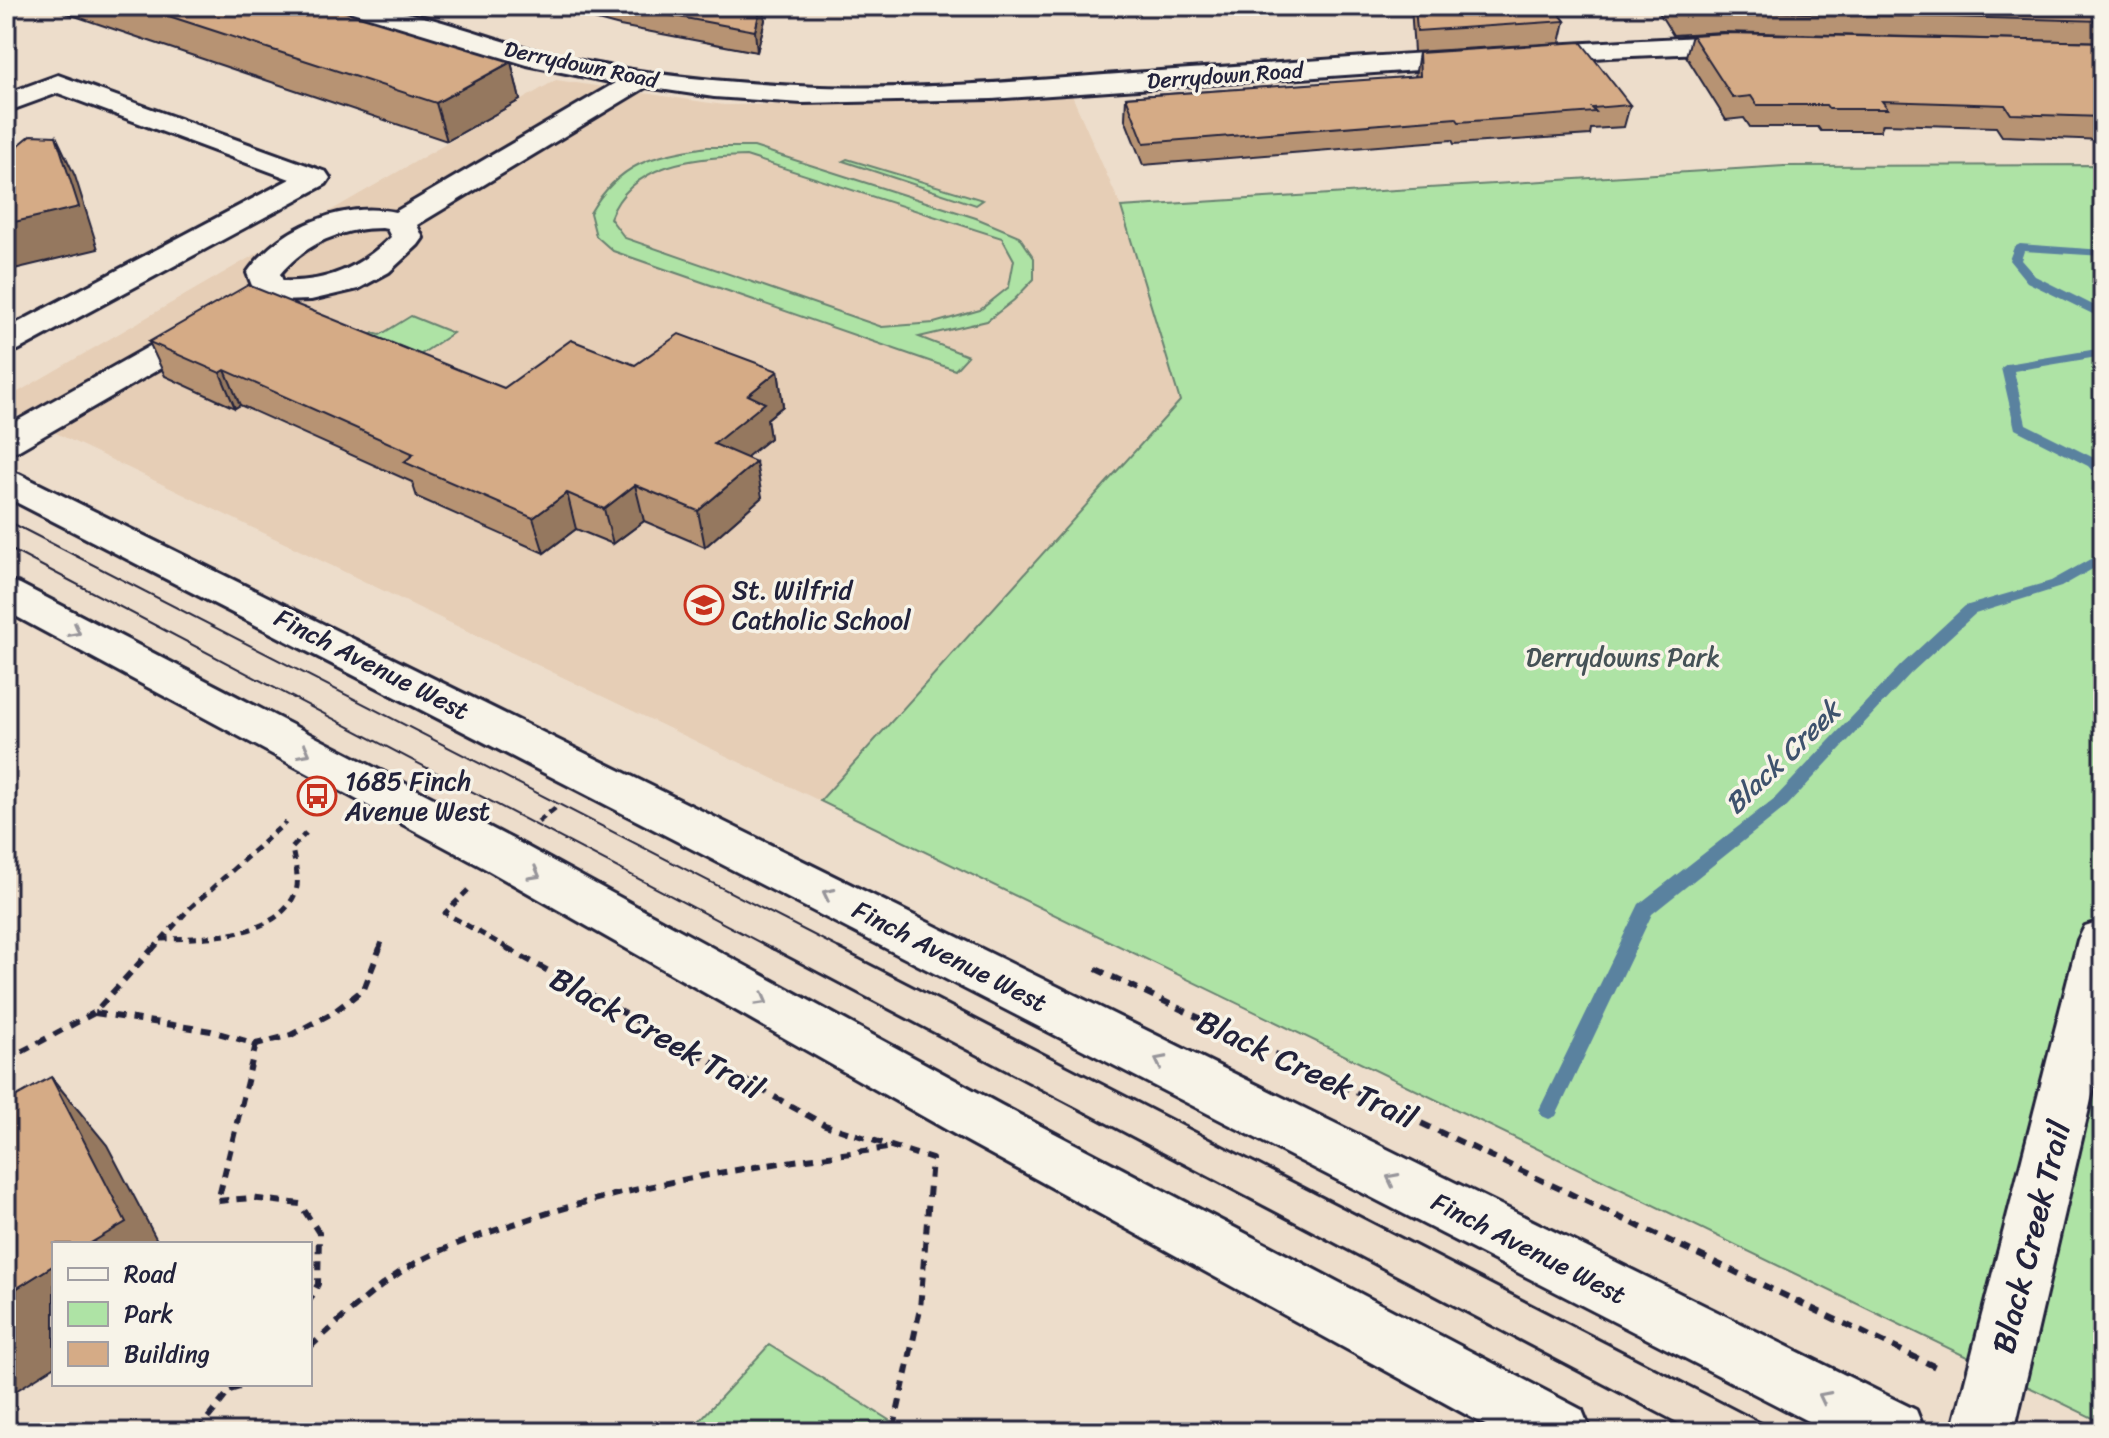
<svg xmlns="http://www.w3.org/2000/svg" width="2109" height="1438" viewBox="0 0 2109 1438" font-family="Sriracha,sans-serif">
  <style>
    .built { fill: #e6ceb6 }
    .green { fill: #aee3a5; stroke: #688270; stroke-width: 2; fill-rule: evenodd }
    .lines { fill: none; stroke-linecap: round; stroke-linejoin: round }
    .stream { fill: #5a829f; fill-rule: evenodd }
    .minor-casing { stroke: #22223b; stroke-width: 6 }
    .major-casing { stroke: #22223b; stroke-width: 6 }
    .path-far1 { stroke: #22223b; stroke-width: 5; stroke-dasharray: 8 6; stroke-linecap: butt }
    .path { stroke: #22223b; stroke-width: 6; stroke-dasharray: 10 8; stroke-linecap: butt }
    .minor { fill: #f7f3e8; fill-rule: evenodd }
    .major { fill: #f7f3e8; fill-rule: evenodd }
    .tram-far1 { stroke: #22223b; stroke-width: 2 }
    .tram { stroke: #22223b; stroke-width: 3 }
    .wall { fill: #b79373; stroke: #22223b; stroke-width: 2 }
    .shaded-wall { fill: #95785e; stroke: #22223b; stroke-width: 2 }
    .building { fill: #d5ab86; stroke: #22223b; stroke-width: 2 }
    .oneway { stroke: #97959a }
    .labels { text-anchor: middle; stroke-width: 7; stroke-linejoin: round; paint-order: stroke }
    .far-street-label { font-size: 22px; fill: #22223b; stroke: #f7f3e8 }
    .poi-label { font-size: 26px; fill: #22223b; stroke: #f7f3e8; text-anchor: start }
    .park-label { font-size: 26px; fill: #455256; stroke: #f7f3e8 }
    .street-label { font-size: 26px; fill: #22223b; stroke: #f7f3e8 }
    .water-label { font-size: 28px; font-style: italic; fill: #3e526d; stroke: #f7f3e8 }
    .near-street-label { font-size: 32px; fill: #22223b; stroke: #f7f3e8 }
  </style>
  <rect width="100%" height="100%" fill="#edddcb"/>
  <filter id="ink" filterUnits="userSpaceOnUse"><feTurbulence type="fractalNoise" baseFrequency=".0125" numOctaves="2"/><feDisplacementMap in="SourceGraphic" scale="16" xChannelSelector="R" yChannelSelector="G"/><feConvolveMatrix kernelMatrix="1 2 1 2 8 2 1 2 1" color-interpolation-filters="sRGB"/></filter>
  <g filter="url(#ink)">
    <polygon class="built" points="556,80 724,105 900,104 1070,91 1121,207 1180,401 820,801 6,409 6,399"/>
    <g class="green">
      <path d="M707 147H754L976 218 1019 236 1034 258V279L1014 300 987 321 919 337 968 356 955 370 613 251 596 236 590 213C620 162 652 156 707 147ZM746 156 1002 238 1014 260 1009 287 980 310 934 323 882 327 625 238 610 218C631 163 695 157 746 156Z"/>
      <polygon points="847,159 983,200 976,205 843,161"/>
      <polygon points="2103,165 2103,1423 820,801 1180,401 1121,207 1784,166"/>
      <polygon points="411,316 453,333 409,362 367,336 373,333 380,335"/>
      <polygon points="769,1345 908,1432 689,1432"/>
    </g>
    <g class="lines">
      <g class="stream">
        <polygon points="2020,244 2103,250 2103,256 2024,251 2021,260 2035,276 2103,310 2103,319 2027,282 2009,260 2014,247"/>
        <polygon points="2103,348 2103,356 2014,371 2026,424 2098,460 2103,466 2103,478 2098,477 2088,466 2015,429 2001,368 2007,364"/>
        <polygon points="2103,552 2103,563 2061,587 1975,614 1911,673 1787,806 1652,914 1556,1116 1549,1119 1542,1116 1539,1110 1639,904 1775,798 1901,665 1965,606 2051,581"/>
      </g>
      <defs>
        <g id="minor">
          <path d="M345 6C415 6 478 36 545 53 627 73 713 82 798 86 918 92 1041 79 1160 71 1356 58 1552 43 1749 35L1758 37 1762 43 1758 49 1749 51 1609 57 992 99 802 103 714 97 646 87 417 225 423 238 418 245 389 272 358 289 311 300 277 301 19 450 6 453V427L253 288 247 273C278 228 341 201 395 212L615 83 527 65 349 11ZM382 228 387 229 391 237C360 267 327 283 283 281L280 274C306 243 342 228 382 228Z"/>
          <polygon points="58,75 326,172 330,178 326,184 18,350 6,353 6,329 290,179 58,93 6,112 6,94"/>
          <polygon points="2103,920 2103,1048 2014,1432 1952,1432 2078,940 2085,926"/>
        </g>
        <g id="major">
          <polygon points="6,470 19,474 1916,1410 1925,1432 1829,1432 6,497"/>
          <polygon points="6,580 20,584 520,843 1001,1105 1582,1410 1591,1432 1498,1432 963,1139 486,869 6,611"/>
        </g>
      </defs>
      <use href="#minor" class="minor-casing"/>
      <use href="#major" class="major-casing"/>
      <g class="path-far1">
        <polyline points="538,822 555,808"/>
        <polyline points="468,890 445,913 511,950"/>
        <path d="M161 939C202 938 279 939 296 891 300 879 294 861 292 848L306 833"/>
        <polyline points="152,950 190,908 286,822"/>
        <polyline points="379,950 383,939"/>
      </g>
      <g class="path">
        <polyline points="507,948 825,1125 932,1159 920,1309 893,1432"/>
        <polyline points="1096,969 1940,1369"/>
        <polyline points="95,1013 211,1031 256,1044 291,1035 334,1012 364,989 380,948"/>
        <polyline points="256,1044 218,1201 251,1198 300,1204 319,1233 318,1284 310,1300"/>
        <polyline points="6,1060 94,1013 153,948"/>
        <path d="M310 1347C339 1321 367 1295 399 1273 434 1250 478 1236 517 1223 638 1182 761 1165 887 1148"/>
        <polyline points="230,1390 250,1384"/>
        <polyline points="197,1432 235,1384"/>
      </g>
      <use href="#minor" class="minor"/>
      <use href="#major" class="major"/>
      <g class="tram-far1">
        <polyline points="6,520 843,950"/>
        <polyline points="6,547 774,950"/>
      </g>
      <g class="tram">
        <polyline points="771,948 1693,1432"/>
        <polyline points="839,948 1780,1432"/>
      </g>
    </g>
    <g class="wall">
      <polygon points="45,6 326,6 511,62 520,100 447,141"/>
      <polygon points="545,6 763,6 765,20 757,52 620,26"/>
      <polygon points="1411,6 1553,6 1565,21 1560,43 1414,52"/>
      <polygon points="1655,6 2103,6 2103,42 1722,32 1673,35"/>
      <polygon points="1692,35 2103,42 2103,140 2002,136 1996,127 1883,124 1880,131 1821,131 1818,127 1750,127 1744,118 1726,120 1686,56"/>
      <polygon points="1419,53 1630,105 1624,127 1591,129 1590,135 1454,144 1452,140 1143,165 1125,119 1126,97 1415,77"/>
      <polygon points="149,342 504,388 635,365 778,371 783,406 767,419 770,438 746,457 762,497 705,547 644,521 613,544 576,529 544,553 417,497 412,482 240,405 235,408 165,376"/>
    </g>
    <g class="shaded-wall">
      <polygon points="761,6 763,6 765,20 757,52 755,31"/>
      <polygon points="511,62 520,100 447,141 436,103"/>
      <polygon points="56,136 75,176 98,249 6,271 6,224"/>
      <polygon points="225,370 240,405 235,408 220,373"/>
      <polygon points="778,371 783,406 767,419 770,438 720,479 714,444 748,395"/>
      <polygon points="756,462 762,497 705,547 698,511"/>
      <polygon points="635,485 644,521 613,544 604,509"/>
      <polygon points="567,493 576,529 544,553 533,518"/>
      <polygon points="51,1077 107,1145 159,1244 89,1244"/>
      <polygon points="54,1265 54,1367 6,1397 6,1295"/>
    </g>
    <g class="building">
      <polygon points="138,6 326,6 511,62 436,103"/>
      <polygon points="621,6 761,6 755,31"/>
      <polygon points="1415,6 1553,6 1565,21 1417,31"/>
      <polygon points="1674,6 2103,6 2103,21 1728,11 1679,14"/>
      <polygon points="1728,33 2103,42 2103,117 2011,114 2005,105 1882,101 1888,109 1829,109 1826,105 1757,105 1751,96 1733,98 1692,35"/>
      <polygon points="1581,42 1630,105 1592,108 1596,112 1459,122 1456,118 1144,143 1126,97 1420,76 1419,53"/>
      <polygon points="31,135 56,136 79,207 6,224 6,149 14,149"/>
      <polygon points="248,285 504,388 571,340 635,365 679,334 778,371 748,395 765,403 714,444 756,462 698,511 635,485 604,509 567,493 533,518 404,462 414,454 225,370 220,373 149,342"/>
      <polygon points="51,1077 126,1222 89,1244 54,1244 54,1265 6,1295 6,1102"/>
    </g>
    <defs><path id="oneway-chevron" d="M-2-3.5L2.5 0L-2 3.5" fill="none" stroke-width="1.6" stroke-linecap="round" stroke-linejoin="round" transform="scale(2)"/></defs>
    <g class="oneway">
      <use href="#oneway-chevron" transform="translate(75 631) rotate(28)"/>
      <use href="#oneway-chevron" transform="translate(305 752) rotate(28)"/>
      <use href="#oneway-chevron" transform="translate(535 874) rotate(29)"/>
      <use href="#oneway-chevron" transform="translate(828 894) rotate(-153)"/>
      <use href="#oneway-chevron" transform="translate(762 1000) rotate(29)"/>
      <use href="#oneway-chevron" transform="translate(1160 1061) rotate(-153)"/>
      <use href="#oneway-chevron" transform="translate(1392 1179) rotate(-153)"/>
      <use href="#oneway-chevron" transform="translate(1824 1397) rotate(-153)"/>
    </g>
  </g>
  <defs>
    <symbol id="school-ring" viewBox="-11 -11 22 22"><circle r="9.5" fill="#f7f3e8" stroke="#c8321e" stroke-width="1.5"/><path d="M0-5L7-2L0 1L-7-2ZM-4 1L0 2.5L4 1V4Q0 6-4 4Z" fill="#c8321e"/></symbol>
    <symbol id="bus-ring" viewBox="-11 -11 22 22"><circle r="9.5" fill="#f7f3e8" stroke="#c8321e" stroke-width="1.5"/><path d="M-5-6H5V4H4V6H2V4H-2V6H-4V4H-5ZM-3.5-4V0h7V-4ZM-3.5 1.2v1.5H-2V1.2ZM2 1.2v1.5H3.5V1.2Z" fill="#c8321e"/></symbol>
  </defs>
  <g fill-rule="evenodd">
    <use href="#school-ring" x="682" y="583" width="44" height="44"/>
    <use href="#bus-ring" x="295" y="774" width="44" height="44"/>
  </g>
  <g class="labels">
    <g class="far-street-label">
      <text transform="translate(581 64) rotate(12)" y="8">Derrydown Road</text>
      <text transform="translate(1225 75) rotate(-4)" y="8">Derrydown Road</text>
    </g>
    <g class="poi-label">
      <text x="732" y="599">St. Wilfrid<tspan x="732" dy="30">Catholic School</tspan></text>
      <text x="345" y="790">1685 Finch<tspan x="345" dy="30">Avenue West</tspan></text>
    </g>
    <g class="park-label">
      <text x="1623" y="666">Derrydowns Park</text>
    </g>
    <g class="street-label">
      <text transform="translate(372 664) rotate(27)" y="9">Finch Avenue West</text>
      <text transform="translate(950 956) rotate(27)" y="9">Finch Avenue West</text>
      <text transform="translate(1529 1248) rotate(27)" y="9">Finch Avenue West</text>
    </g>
    <g class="water-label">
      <text transform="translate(1782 757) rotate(-44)" y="10">Black Creek</text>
    </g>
    <g class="near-street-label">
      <text transform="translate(657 1033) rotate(29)" y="11">Black Creek Trail</text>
      <text transform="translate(1307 1069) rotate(25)" y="11">Black Creek Trail</text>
      <text transform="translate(2031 1237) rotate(-76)" y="11">Black Creek Trail</text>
    </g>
  </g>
  <rect width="2109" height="1438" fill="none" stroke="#f7f3e8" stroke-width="32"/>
  <rect x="16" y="16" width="2077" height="1406" fill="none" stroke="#22223b" stroke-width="3" filter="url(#ink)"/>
  <rect x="52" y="1242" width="260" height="144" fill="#f7f3e8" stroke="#a29fa3" stroke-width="2"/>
  <rect x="68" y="1268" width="40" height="12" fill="#f7f3e8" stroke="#a29fa3" stroke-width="2"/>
  <text x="124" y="1282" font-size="24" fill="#22223b">Road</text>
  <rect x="68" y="1302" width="40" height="24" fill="#aee3a5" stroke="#a29fa3" stroke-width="2"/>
  <text x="124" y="1322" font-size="24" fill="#22223b">Park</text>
  <rect x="68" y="1342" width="40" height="24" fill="#d5ab86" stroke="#a29fa3" stroke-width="2"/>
  <text x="124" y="1362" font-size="24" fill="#22223b">Building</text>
</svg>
